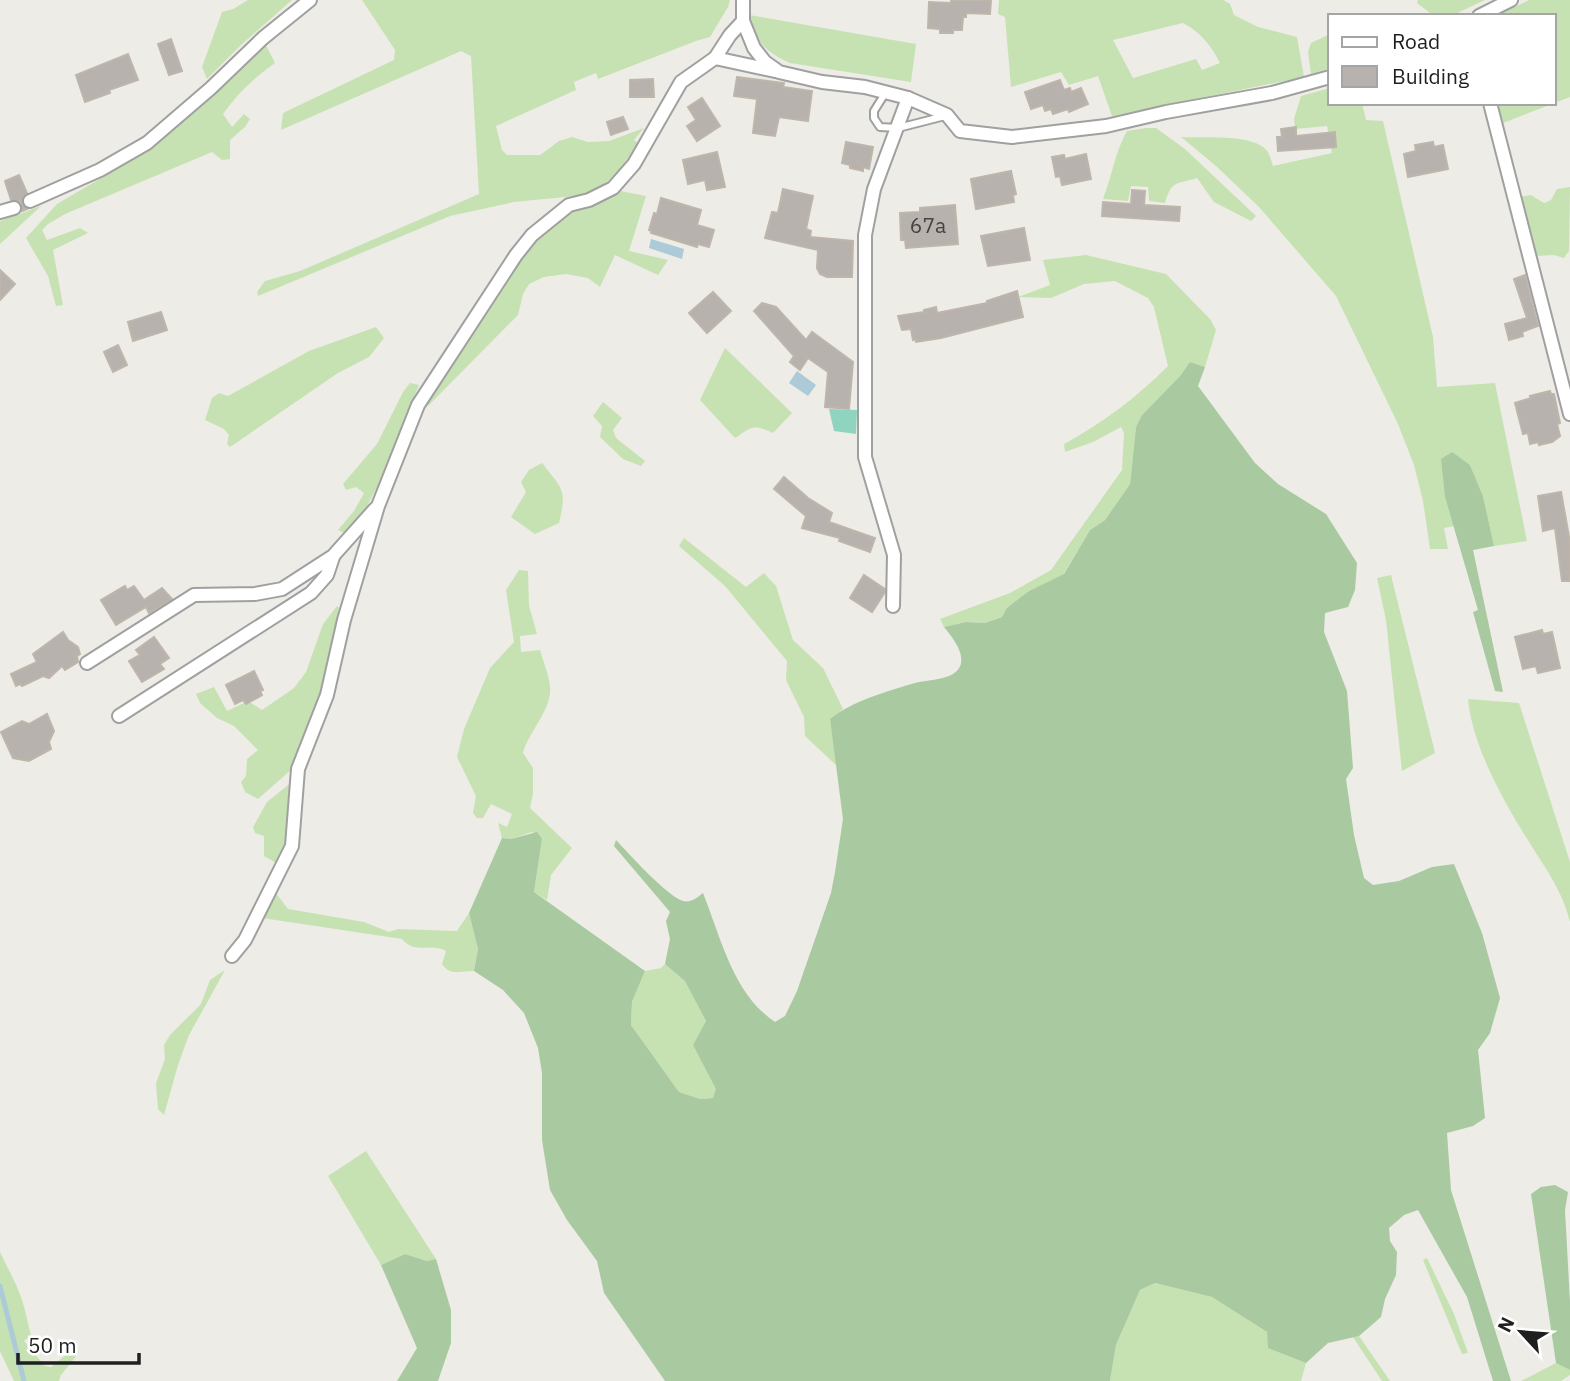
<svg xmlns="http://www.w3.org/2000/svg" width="1570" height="1381" viewBox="0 0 1570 1381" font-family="'IBM Plex Sans',sans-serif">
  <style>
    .grass { fill: #c6e2b3; fill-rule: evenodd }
    .forest { fill: #a9c9a0 }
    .pitch { fill: #8ed4bf }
    .water { fill: #accad7 }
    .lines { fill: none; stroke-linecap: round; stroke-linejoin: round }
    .stream { stroke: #accad7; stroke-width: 5 }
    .building { fill: #b7b2ad; stroke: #beb5ab; stroke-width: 2 }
    .lane-casing { stroke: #a0a0a0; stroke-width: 10 }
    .street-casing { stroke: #a0a0a0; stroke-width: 16 }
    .lane { stroke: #fff; stroke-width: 6 }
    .street { stroke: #fff; stroke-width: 12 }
    .labels { text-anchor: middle; stroke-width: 6; stroke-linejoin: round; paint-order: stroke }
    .number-label { font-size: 21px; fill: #454442 }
  </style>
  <rect width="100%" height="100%" fill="#eeece6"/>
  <g class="grass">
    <polygon points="248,0 292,0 242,44 207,79 202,67 222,12 233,9"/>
    <polygon points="362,0 730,0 728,7 710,37 696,41 598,79 596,73 574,82 576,90 496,126 502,150 507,155 540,155 559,141 572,137 588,142 609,141 644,128 634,140 639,144 616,174 598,189 586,195 514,202 450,216 258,296 257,292 265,281 300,271 479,194 471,56 461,51 281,130 283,113 394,60 395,50"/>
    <path d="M999 0H1223L1230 4 1234 15 1258 27 1297 37 1304 77 1112 116 1098 76 1069 85 1061 72 1011 87 1005 17 998 14ZM1183 23C1200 32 1211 45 1220 63L1202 70 1196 59 1133 78 1113 40Z"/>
    <polygon points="1418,0 1485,0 1451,16 1434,16 1417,3"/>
    <polygon points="1529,0 1570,0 1570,97 1503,123 1498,103 1554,103 1554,16 1496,16"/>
    <path d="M749 15 916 44 911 82 790 63C766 52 755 42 749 15Z"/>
    <polygon points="1330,34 1330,68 1311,74 1308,52 1311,43"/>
    <path d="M266 45 275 63C255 77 237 94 223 114L232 127 244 114 250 119 245 127 230 140V159L222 160 212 152 65 214 48 224 42 230 47 240 80 228 88 233 53 250 63 305 56 306 48 276 26 238 57 204 154 147Z"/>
    <path d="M1330 88V103H1362L1366 120 1383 121 1433 337 1437 387 1495 383 1527 541 1494 546 1483 496 1470 465 1451 452 1445 497 1454 526 1444 528 1448 549H1430L1423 501 1414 465 1398 424 1336 296 1259 207 1216 166 1181 137C1202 138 1246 134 1263 147 1269 151 1271 159 1273 166L1332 153 1327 126 1295 129 1294 119 1301 96Z"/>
    <path d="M1146 128H1156L1185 149 1256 216 1251 221 1214 202 1197 178C1176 185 1172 179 1165 203L1149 201 1148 187 1131 186 1128 201 1103 199C1112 176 1115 152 1127 131Z"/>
    <polygon points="1570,187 1569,251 1564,258 1554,255 1536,256 1519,197 1531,195 1544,203 1551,200 1557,189"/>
    <polygon points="615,190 646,196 629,251 668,260 658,275 615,255 600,287 588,278 566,274 544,277 529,284 523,294 518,315 429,405 424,406 521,258 547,227 564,211 592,206"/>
    <polygon points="41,206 0,244 0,221"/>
    <path d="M1086 255 1166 274 1210 319 1216 330 1205 367 1190 362 1180 376 1142 415 1136 427 1130 484 1105 520 1090 530 1063 575 1029 591 1002 617 985 623 966 622 944 627 940 619 1010 593 1051 570 1122 470 1124 433 1121 427 1093 442 1065 452 1064 444C1104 422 1136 398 1168 366L1154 307 1148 298 1115 281 1084 284 1051 298 1018 297 1050 285 1043 260Z"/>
    <polygon points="376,327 384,338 369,357 338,373 230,447 227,444 229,435 224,429 205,420 212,398 219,393 228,396 309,351"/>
    <path d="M725 348 792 413 773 433C754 424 752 426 735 438L700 400Z"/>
    <polygon points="410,383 419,385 377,487 365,510 344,533 338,530 354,511 364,493 356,487 346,490 343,484 377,444 403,392"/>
    <polygon points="603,402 622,418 613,430 616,438 645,461 641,466 623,459 600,437 602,426 593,416"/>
    <path d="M542 463C563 490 567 489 559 523L535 534 511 517 526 492 521 482 529 470Z"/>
    <polygon points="684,538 746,587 764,573 776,586 793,640 823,668 843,709 830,719 837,766 805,736 804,717 786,680 787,661 725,586 679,546"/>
    <path d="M519 570 528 571 529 606 537 634 520 636 521 652 540 650C543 661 549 675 550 687 552 710 529 731 523 753L533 768V793L530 808 572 848 551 875 547 900 534 892 542 839 532 832 511 839 502 838 498 823 507 827 512 814 491 804 483 818H477L473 813 476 796 457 757 464 729 490 668 514 642 506 590Z"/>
    <polygon points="1391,575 1435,753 1402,771 1386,620 1377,578"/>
    <polygon points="337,606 339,608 324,685 292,769 258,799 245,792 241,782 246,776 247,759 258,750 234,726 217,718 200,703 196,694 214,687 227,711 248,701 262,710 294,688 306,672 323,624"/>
    <path d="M1468 699 1519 703 1570 862V922C1562 889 1543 865 1526 837 1502 799 1472 744 1468 699Z"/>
    <polygon points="292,782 290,832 276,863 264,856 264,836 255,833 253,827 267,802"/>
    <path d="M275 892 288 909 364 922 389 932 398 929 457 931 469 913 478 949 474 971C461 970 451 977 442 964L446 951C431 942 415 955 402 939L262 918Z"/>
    <polygon points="665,964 685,980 706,1021 693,1045 717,1089 713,1098 700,1099 679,1092 631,1025 632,1002 645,971 661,968"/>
    <polygon points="225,970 189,1035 178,1065 164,1115 158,1109 156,1083 165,1059 164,1045 170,1035 201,1004 210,980"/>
    <polygon points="366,1151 436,1259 427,1261 405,1254 381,1265 328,1176"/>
    <path d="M0 1252C6 1265 14 1279 19 1292 25 1306 27 1321 31 1335L24 1341 45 1366 51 1367 75 1347 78 1354 61 1375 59 1381H14L0 1351Z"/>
    <polygon points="1427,1258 1454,1314 1468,1353 1462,1354 1423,1260"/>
    <polygon points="1155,1283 1212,1297 1267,1332 1269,1348 1306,1363 1301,1381 1110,1381 1116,1345 1140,1290"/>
    <polygon points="1359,1336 1390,1381 1382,1381 1353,1337"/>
    <polygon points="1556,1363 1570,1370 1570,1375 1561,1381 1521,1381"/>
  </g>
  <g class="forest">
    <path d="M1190 362 1205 367 1198 386 1255 463 1278 484 1326 514 1357 563 1355 590 1348 607 1325 613 1324 632 1347 691 1353 768 1346 779 1354 835 1364 878 1373 885 1399 881 1432 867 1454 864 1482 933 1500 998 1490 1033 1478 1050 1485 1118 1473 1126 1447 1133 1451 1190 1511 1381H1493L1467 1297 1418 1210 1404 1215 1389 1228 1390 1241 1397 1252 1396 1275 1385 1299 1381 1317 1359 1336 1328 1343 1306 1363 1268 1348 1267 1332 1212 1297 1155 1283 1140 1290 1116 1345 1110 1381H665L604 1293 597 1261 567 1220 550 1190 542 1140V1073L538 1048 524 1013 503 990 474 971 478 949 469 913 502 838 511 839 537 832 542 839 534 892 645 971 632 1002 631 1025 679 1092 700 1099 713 1098 716 1089 693 1045 706 1021 685 981 665 964 670 939 666 921 670 912 614 846 616 840C628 853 668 897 683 901 691 903 698 897 703 893 721 938 733 994 775 1022L785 1016 797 991 831 893 835 872 843 819 830 719C852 701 888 691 915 683 926 680 943 680 953 674 972 662 954 639 944 627L966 622 985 623 1002 617 1007 608 1029 591 1064 574 1090 530 1105 520 1130 484 1136 427 1142 415 1180 376Z"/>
    <polygon points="1452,452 1470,465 1483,496 1494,546 1473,550 1503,692 1495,691 1473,612 1478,610 1445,497 1441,459"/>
    <polygon points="1555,1185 1568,1192 1565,1210 1570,1302 1570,1370 1556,1363 1531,1194 1541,1187"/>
    <polygon points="405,1254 427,1261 436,1259 451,1310 451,1343 438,1381 397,1381 417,1348 381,1265"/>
  </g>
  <polygon class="pitch" points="829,409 857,410 856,434 834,431"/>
  <g class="water">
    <polygon points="651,239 684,249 682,259 649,248"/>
    <polygon points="797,371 816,385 808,396 789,383"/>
  </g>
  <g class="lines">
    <polyline class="stream" points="0,1286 24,1381"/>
  </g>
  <g class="building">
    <polygon points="951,0 991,0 990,14 966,13 966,17 963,17 962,30 953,30 953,33 940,33 940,29 928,28 929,2 951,3"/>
    <polygon points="171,39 182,71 169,75 158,44"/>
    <polygon points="128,54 138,80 109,90 110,93 85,102 76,75"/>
    <polygon points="737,77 784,83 783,87 812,91 808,121 779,117 775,136 753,133 757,99 734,96"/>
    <polygon points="653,79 654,97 630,97 630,80"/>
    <polygon points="1060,80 1064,90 1070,88 1071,92 1081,88 1088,104 1069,112 1068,109 1053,114 1051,109 1045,111 1043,105 1031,109 1025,92"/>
    <polygon points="702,98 720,126 697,141 687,126 696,120 688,107"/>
    <polygon points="623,117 628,129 611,135 607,122"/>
    <polygon points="1296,127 1296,136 1335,132 1336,147 1278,151 1277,137 1282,137 1281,129"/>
    <polygon points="846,142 873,147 869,169 863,167 863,171 850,168 850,165 842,163"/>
    <polygon points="1433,142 1434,147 1443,145 1448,169 1408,177 1404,154 1416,151 1415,145"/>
    <polygon points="717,152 725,187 707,190 705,180 688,184 683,160"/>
    <polygon points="1086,154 1091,179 1062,185 1060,176 1056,177 1052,157 1064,155 1065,159"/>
    <polygon points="1011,171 1016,194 1013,195 1014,202 976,209 971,179"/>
    <polygon points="19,175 27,193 21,201 27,209 22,211 21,202 11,200 5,181"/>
    <polygon points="783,189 813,196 806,229 811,231 810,237 853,241 852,277 827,277 820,274 817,268 818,250 765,238 772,212 778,213"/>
    <polygon points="1132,190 1145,191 1144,205 1180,207 1179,221 1102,216 1103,202 1131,204"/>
    <polygon points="661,198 701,210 697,225 714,230 709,247 698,244 697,247 651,233 652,231 649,230 654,213 657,214"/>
    <polygon points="955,205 958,244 906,248 905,240 901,240 900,213 920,212 920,208"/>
    <polygon points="1024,228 1030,260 988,266 981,236"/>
    <polygon points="0,270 15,284 0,300"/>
    <polygon points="1525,275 1538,326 1522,332 1523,336 1509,340 1505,324 1527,318 1514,279"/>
    <polygon points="1017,291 1023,317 941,338 916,342 915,339 913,340 911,329 902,330 898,316 924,312 924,310 936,307 937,313 987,303 987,301"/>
    <polygon points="713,292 731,311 707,333 689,313"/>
    <polygon points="762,303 776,307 806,340 812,332 853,362 849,409 825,407 828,372 808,358 800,370 790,362 794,356 754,311"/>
    <polygon points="161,312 167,330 133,341 128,322"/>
    <polygon points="118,345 127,365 113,372 104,352"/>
    <polygon points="1550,391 1551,394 1554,394 1560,423 1557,424 1560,436 1552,442 1539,445 1538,442 1530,444 1528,433 1523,434 1515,403 1531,398 1530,396"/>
    <polygon points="784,477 808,498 832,513 829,522 875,538 870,552 839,541 840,538 802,528 806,516 774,489"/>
    <polygon points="1561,492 1570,542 1570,581 1562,581 1555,528 1543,531 1538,496"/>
    <polygon points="864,575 885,589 885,592 872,612 850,598"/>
    <polygon points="125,586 127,590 134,586 144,600 162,588 172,599 149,613 146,607 116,625 101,600"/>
    <polygon points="1542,630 1543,634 1552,632 1560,668 1538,673 1536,666 1523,669 1515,637"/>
    <polygon points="63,632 68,640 78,647 80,654 77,656 78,662 65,670 62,666 49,678 43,676 22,686 20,684 16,686 11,674 37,662 33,654"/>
    <polygon points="154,637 169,658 160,664 164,669 142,682 129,661 140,655 136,650"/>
    <polygon points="254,671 263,690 260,691 262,695 246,704 243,700 235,704 226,685"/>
    <polygon points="47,714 54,731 49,742 51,749 29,761 13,758 1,732 22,721 29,724"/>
  </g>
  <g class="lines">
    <defs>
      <polyline id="lane" points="886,92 874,111 874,118 880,127 898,128 945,116"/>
      <g id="street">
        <polyline points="743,0 743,21 754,48 765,62 779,72 822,82 865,87 908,98 947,115 960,131 1012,137 1106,126 1166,112 1272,93 1330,77"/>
        <polyline points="1479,16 1511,0"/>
        <polyline points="715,58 775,71"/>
        <polyline points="1490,103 1570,414"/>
        <polyline points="30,201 100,170 147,143 211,88 263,38 310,0"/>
        <polyline points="0,212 14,208"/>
        <polyline points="893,606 894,555 865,457 865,235 874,189 908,98"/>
        <polyline points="87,663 194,595 255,594 282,589 333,556 375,509"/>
        <polyline points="119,716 311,593 327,575 333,557"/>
        <polyline points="232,956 245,940 292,846 298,769 327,695 344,620 378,506 418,405 516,255 532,235 569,205 589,200 613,188 634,164 681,82 715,58 730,35 743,21"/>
      </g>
    </defs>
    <use href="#lane" class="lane-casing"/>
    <use href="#street" class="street-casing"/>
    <use href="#lane" class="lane"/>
    <use href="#street" class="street"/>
  </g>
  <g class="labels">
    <g class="number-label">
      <text x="928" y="233">67a</text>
    </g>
  </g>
  <rect x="1328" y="14" width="228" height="91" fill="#ffffff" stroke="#a5a5a5" stroke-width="2"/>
  <rect x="1342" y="37" width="35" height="10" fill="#ffffff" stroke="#a5a5a5" stroke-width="2"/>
  <text x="1392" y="49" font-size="21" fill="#1f1f1f">Road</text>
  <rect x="1342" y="66" width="35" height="21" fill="#b7b2ad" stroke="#a5a5a5" stroke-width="2"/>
  <text x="1392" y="84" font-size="21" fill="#1f1f1f">Building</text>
  <g transform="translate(1521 1332) rotate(296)" stroke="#ffffff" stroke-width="5" paint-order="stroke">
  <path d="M0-5L12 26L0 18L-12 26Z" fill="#1f1f1f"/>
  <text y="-10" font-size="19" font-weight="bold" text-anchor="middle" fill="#1f1f1f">N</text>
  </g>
  <path d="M18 1353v10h121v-10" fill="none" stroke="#1f1f1f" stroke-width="3.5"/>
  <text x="28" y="1353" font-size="21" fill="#1f1f1f" stroke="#ffffff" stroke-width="5" paint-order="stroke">50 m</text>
</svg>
